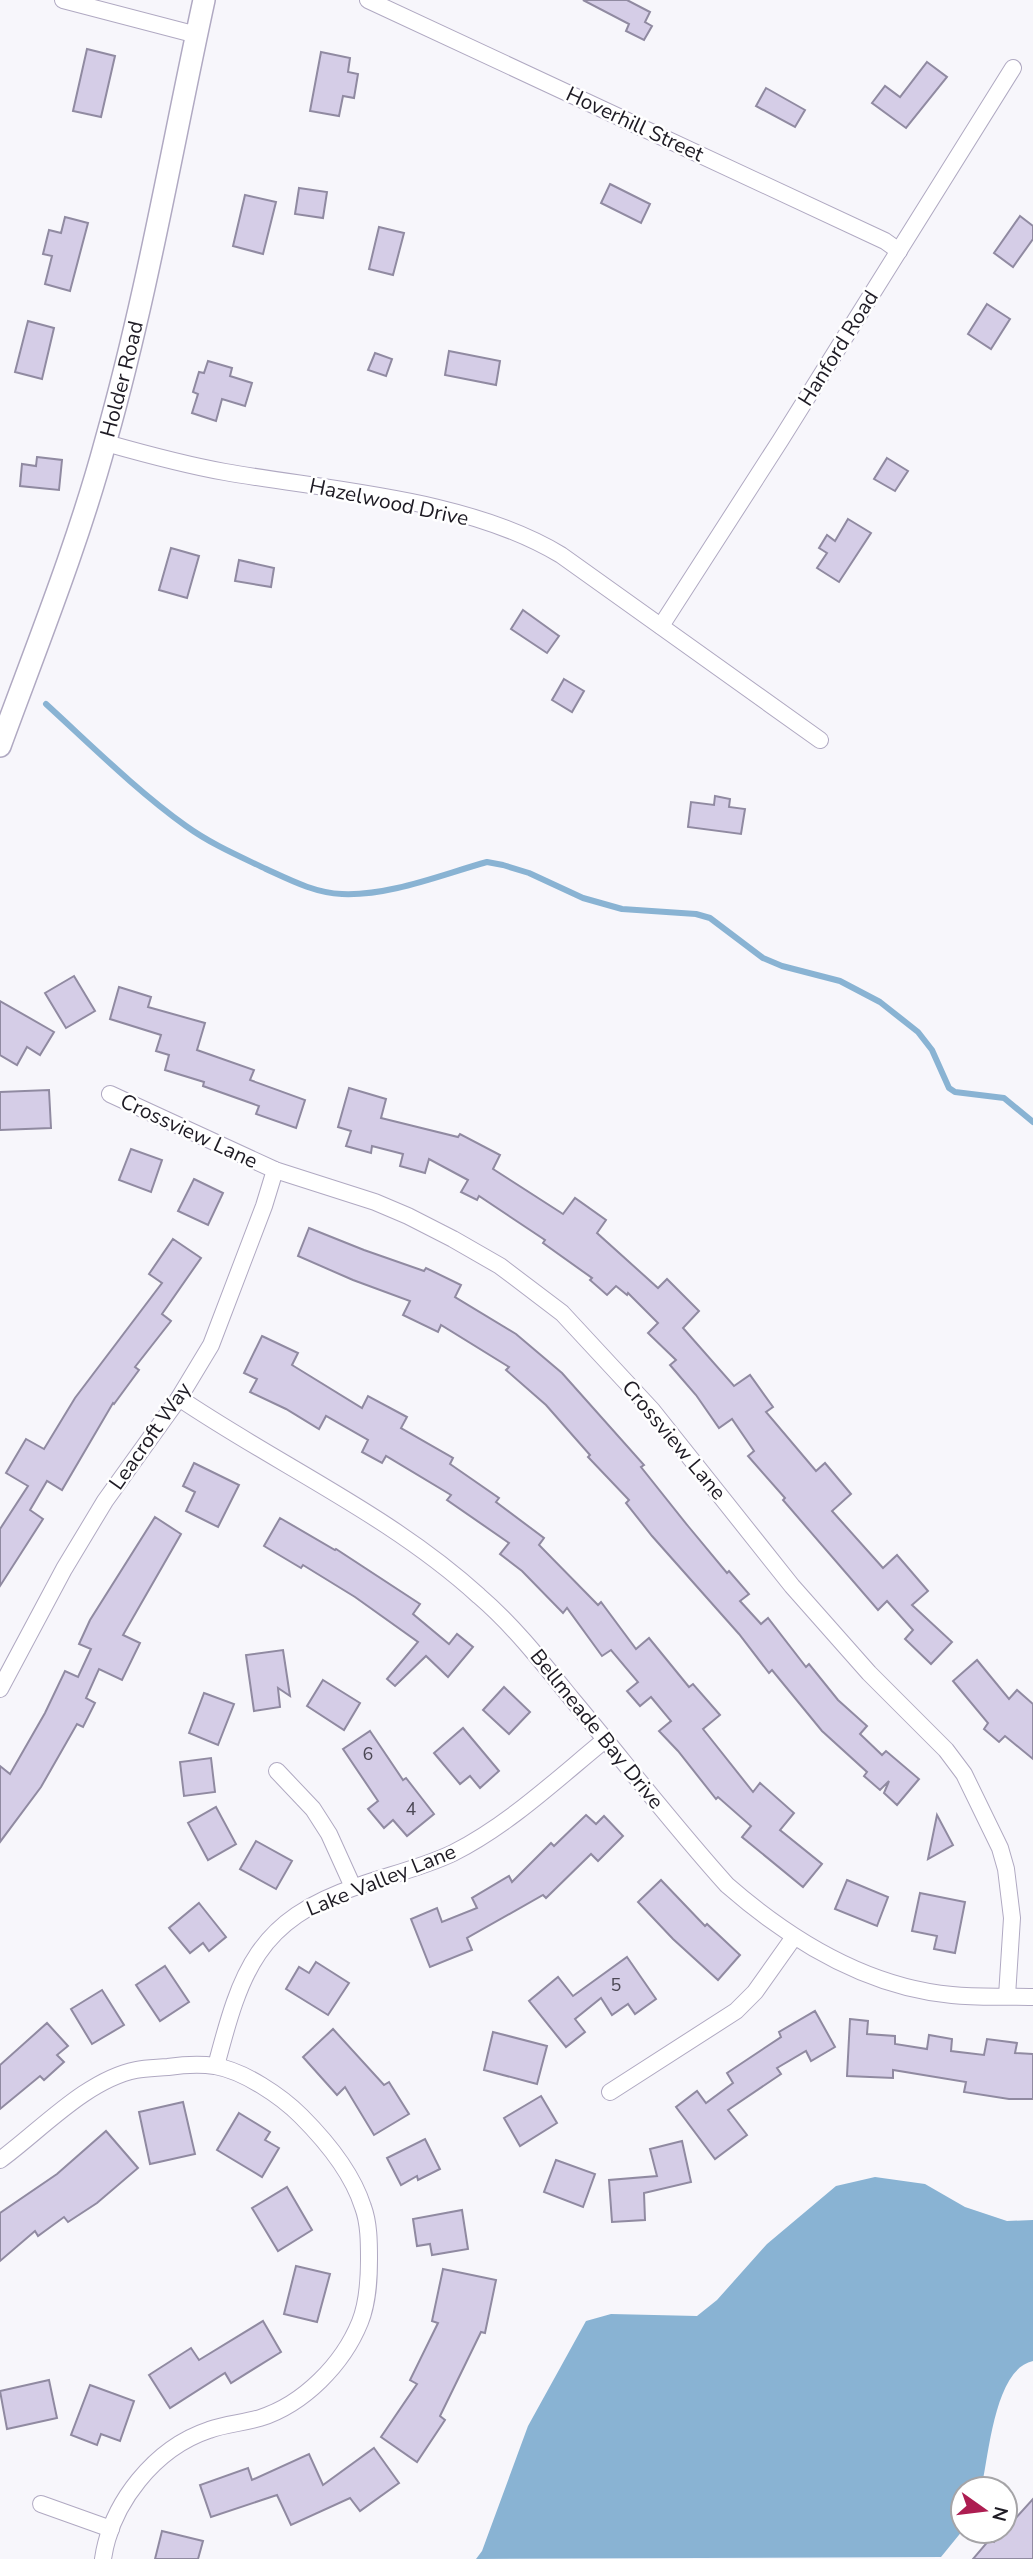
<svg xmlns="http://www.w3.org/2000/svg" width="1033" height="2559" viewBox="0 0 1033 2559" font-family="'Nunito Sans',sans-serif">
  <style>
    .water { fill: #89b3d3 }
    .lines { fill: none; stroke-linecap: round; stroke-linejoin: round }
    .stream { stroke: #89b3d3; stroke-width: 6 }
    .building { fill: #d5cde7; stroke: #908aa1; stroke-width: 2 }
    .minor-casing { stroke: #b0a9c2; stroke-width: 18 }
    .tertiary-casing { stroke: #b0a9c2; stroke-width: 24 }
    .minor { stroke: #fff; stroke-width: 16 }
    .tertiary { stroke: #fff; stroke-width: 21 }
    .labels { text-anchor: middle; stroke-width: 5; stroke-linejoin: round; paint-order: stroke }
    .number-label { font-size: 18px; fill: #4c4855 }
    .street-label { font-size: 21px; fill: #1e1b24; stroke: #fff }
  </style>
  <rect width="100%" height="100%" fill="#f7f6fb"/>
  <path class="water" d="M875 2177 925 2184 965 2207 1007 2221 1033 2220V2361C994 2369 989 2457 981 2489H963V2530L941 2557 476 2559 482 2551 528 2426 586 2321 611 2314 697 2316 717 2300 767 2244 836 2186Z"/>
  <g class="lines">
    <path class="stream" d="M46 704C92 746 136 790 186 826 211 844 239 856 266 869 290 880 315 893 342 894 390 896 440 875 487 862L503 865 529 873 583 898 622 909 696 914 710 918 763 958 782 966 840 981 880 1002 918 1032 932 1050 949 1088 955 1092 1004 1098 1033 1122"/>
  </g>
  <g class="building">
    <polygon points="583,0 627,0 650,12 645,22 652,26 644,40 626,31 629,24"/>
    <polygon points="87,49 115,56 101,117 73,111"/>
    <polygon points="321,52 350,58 348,72 358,74 354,98 343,96 339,116 310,111"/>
    <polygon points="927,62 947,77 906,128 872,103 885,86 900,97"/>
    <polygon points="766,88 805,110 795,127 756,106"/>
    <polygon points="610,184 650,204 641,223 601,203"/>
    <polygon points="299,188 327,192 323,218 295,214"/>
    <polygon points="245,195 276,202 263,254 233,246"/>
    <polygon points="1020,216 1033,226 1033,239 1013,267 994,253"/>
    <polygon points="65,217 88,223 70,291 45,284 52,256 43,254 49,230 61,233"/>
    <polygon points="379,227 404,233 393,275 369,269"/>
    <polygon points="987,304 1010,319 991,349 968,334"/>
    <polygon points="28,321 54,328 42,379 15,372"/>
    <polygon points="449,351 500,361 496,385 445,375"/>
    <polygon points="375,353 392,359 386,376 368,370"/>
    <polygon points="208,361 232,368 230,376 252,383 245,406 222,399 216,421 192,413 198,394 193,392 199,372 204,373"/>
    <polygon points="37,457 62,460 59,490 20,486 22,464 36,466"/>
    <polygon points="887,458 908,471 895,491 874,479"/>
    <polygon points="848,519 871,533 839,582 817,568 827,553 819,548 827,535 835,541"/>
    <polygon points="171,548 199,556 187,598 159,590"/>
    <polygon points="239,560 274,568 271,587 235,581"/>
    <polygon points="523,610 559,636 547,653 511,629"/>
    <polygon points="564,679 584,691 572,712 552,700"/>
    <polygon points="715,796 730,799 729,807 745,809 741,834 688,827 691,802 714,805"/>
    <polygon points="74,976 95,1011 66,1028 45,993"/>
    <polygon points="119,987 151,997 148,1007 205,1023 197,1050 254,1070 250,1080 305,1100 296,1128 256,1114 259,1106 203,1086 204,1082 165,1070 169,1055 156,1051 161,1035 110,1019"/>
    <polygon points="0,1001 54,1032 40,1055 27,1047 17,1065 0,1055"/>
    <polygon points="349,1088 386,1099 381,1118 458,1137 460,1134 500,1155 493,1169 563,1214 575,1198 606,1220 597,1233 658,1288 667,1279 699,1311 683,1328 734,1386 750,1375 773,1407 766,1412 816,1471 825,1463 851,1494 832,1511 883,1568 897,1555 928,1591 912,1605 952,1642 931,1664 905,1639 913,1630 887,1601 878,1610 783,1500 785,1498 748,1456 754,1451 732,1419 719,1428 696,1395 670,1365 676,1360 648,1333 658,1323 628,1293 627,1295 616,1286 607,1295 590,1280 592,1278 543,1243 545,1240 479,1196 477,1200 461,1192 468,1180 429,1159 425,1173 400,1166 403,1154 372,1146 371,1153 346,1146 351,1131 338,1127"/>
    <polygon points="49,1090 51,1128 0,1130 0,1092"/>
    <polygon points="131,1149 162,1160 151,1192 119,1180"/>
    <polygon points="194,1179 223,1193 208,1225 178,1211"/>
    <polygon points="309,1228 364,1250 424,1271 426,1268 461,1285 455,1297 516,1334 562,1373 644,1465 641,1467 688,1526 727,1573 729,1571 749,1594 740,1601 761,1624 768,1618 806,1667 809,1664 838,1700 867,1726 860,1734 882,1755 886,1751 919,1779 897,1805 884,1793 889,1781 880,1790 864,1776 867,1772 822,1731 772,1670 769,1673 739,1634 652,1536 626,1503 629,1500 588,1457 590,1455 546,1405 506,1370 509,1367 441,1325 438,1332 403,1315 410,1301 353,1280 298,1256"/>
    <polygon points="173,1239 201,1258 162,1314 171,1321 135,1367 139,1370 114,1404 113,1403 62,1490 47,1481 30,1510 43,1519 0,1586 0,1529 28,1486 6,1473 26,1439 44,1449 75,1398 162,1283 149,1274"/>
    <polygon points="262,1336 298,1353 292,1365 362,1408 368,1396 407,1417 401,1428 453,1458 450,1464 499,1498 496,1502 544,1538 539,1545 598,1605 601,1602 636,1649 649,1638 689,1687 693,1684 720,1715 703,1729 753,1792 760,1783 794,1813 780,1830 822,1864 803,1887 742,1837 751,1826 718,1797 716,1799 678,1751 659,1731 671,1721 651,1697 640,1706 627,1691 638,1682 611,1650 602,1656 567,1608 563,1613 522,1571 500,1554 509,1543 447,1500 451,1495 386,1456 382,1463 362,1452 368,1440 326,1416 319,1429 286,1409 250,1392 257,1379 244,1373"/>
    <polygon points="194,1463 239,1485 218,1527 186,1511 195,1492 183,1486"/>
    <polygon points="155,1517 181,1534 123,1635 140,1643 122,1680 99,1669 86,1698 95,1703 83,1727 77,1724 41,1787 0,1842 0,1766 10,1774 45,1713 65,1671 78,1677 91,1649 79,1644 90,1620"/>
    <polygon points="280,1518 335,1550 336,1549 420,1604 413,1614 449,1644 457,1634 473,1647 448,1677 426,1656 395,1686 387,1679 418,1642 355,1597 303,1565 301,1568 264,1546"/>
    <polygon points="283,1650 290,1696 278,1688 280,1707 254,1711 246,1655"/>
    <polygon points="977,1660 1009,1699 1017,1690 1033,1704 1033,1759 1005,1736 999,1742 984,1729 988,1723 953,1681"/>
    <polygon points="323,1680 360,1703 344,1730 307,1706"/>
    <polygon points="504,1687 530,1712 509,1734 483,1710"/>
    <polygon points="204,1693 234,1704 218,1745 189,1733"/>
    <polygon points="463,1728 499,1771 480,1788 470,1776 460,1784 434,1753"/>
    <polygon points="370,1731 403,1780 406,1778 434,1814 407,1836 393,1820 384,1828 368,1809 378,1801 343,1749"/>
    <polygon points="211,1758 215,1792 184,1796 180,1762"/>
    <polygon points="216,1807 236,1844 208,1860 188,1823"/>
    <polygon points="586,1815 596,1824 604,1816 623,1836 598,1861 591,1854 546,1898 543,1895 467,1938 472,1950 430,1967 411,1919 437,1908 442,1922 477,1908 472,1898 509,1876 512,1882 551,1843 554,1846"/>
    <polygon points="937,1815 953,1845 928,1859"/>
    <polygon points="256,1841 292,1861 276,1889 240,1869"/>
    <polygon points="661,1880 705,1926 707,1924 740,1955 718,1980 673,1939 638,1902"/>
    <polygon points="847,1880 888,1897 877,1926 835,1909"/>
    <polygon points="920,1893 965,1902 955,1953 934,1949 937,1936 912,1931"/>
    <polygon points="199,1903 226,1937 209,1951 203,1943 190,1953 169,1928"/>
    <polygon points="627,1957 656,1999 635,2014 628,2004 612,2015 601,1998 575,2019 585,2032 566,2047 529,2001 558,1977 573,1996"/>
    <polygon points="316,1962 349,1983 328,2015 286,1989 299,1967 309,1973"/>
    <polygon points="165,1966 189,2002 160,2021 136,1985"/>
    <polygon points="102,1990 124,2025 92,2044 71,2009"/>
    <polygon points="815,2011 835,2047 811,2061 806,2051 777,2068 781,2074 728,2110 747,2135 715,2159 676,2107 697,2091 706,2103 733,2083 727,2073 781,2037 779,2032"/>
    <polygon points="850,2019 868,2021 867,2034 895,2036 895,2044 927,2049 929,2035 952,2039 951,2051 984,2055 987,2039 1017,2043 1015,2053 1033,2054 1033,2099 1009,2099 964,2092 966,2082 893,2070 893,2078 847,2076"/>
    <polygon points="47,2023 68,2046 57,2055 64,2062 44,2080 40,2076 0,2109 0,2065"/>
    <polygon points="333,2029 384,2085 389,2082 409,2114 374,2135 345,2087 337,2095 303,2057"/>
    <polygon points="493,2032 547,2046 537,2084 484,2070"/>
    <polygon points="541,2096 557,2123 520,2146 504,2118"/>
    <polygon points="183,2102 195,2154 150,2164 139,2112"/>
    <polygon points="239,2113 270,2132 265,2140 279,2148 262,2177 217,2150"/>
    <polygon points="106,2131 138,2168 97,2203 68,2222 64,2217 38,2236 35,2231 0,2261 0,2213 57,2174"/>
    <polygon points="425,2139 440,2169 418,2180 417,2176 401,2185 387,2158"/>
    <polygon points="682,2141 691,2182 644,2193 645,2220 612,2222 609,2180 657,2176 650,2149"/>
    <polygon points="556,2160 595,2174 583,2207 544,2192"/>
    <polygon points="287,2187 312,2230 278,2251 252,2208"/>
    <polygon points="462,2210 468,2249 432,2255 430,2244 417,2246 413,2219"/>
    <polygon points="296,2266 330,2274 317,2322 284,2314"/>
    <polygon points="443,2269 496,2280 485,2333 481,2332 440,2416 445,2420 417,2462 381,2437 417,2384 410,2380 438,2323 432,2321"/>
    <polygon points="263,2321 281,2352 231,2383 225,2373 170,2408 149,2375 191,2348 199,2360"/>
    <polygon points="49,2380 57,2418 7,2429 0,2391"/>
    <polygon points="90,2385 134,2401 120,2441 101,2434 97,2445 71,2435"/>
    <polygon points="374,2448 399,2483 360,2511 350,2498 291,2525 277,2495 211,2517 200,2485 248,2468 252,2480 309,2454 323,2485"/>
    <polygon points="1033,2499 1033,2559 973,2559 990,2539 994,2542"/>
    <polygon points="162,2531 203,2541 198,2559 155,2559"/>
  </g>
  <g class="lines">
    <defs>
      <g id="minor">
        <polyline points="63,0 197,35"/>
        <polyline points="368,0 885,241 899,251"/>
        <path d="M106 443C145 454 185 465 225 472 333 491 466 498 561 555L820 740"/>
        <polyline points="661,626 780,441 1013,68"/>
        <polyline points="110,1094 275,1170 375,1202 408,1216 453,1239 500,1266 562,1313 652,1410 792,1586 869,1673 946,1750 964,1774 1000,1848 1006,1869 1012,1918 1007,1996"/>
        <path d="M179 1398C278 1465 390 1515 479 1596 514 1626 542 1662 571 1698 623 1760 673 1825 727 1885 790 1940 867 1987 952 1995 979 1998 1006 1996 1033 1997"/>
        <polyline points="0,1689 64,1569 105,1501 179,1398 211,1345 264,1206 275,1170"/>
        <polyline points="277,1771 313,1809 329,1834 353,1887"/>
        <path d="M216 2066C241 1971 257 1920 358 1886 389 1875 424 1867 453 1853 510 1824 557 1779 606 1739"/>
        <polyline points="610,2092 736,2011 755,1992 794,1937"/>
        <path d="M0 2160C40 2131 86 2080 136 2070 146 2068 157 2068 168 2067 182 2065 201 2064 215 2066 244 2071 281 2096 301 2116 326 2141 352 2172 363 2207 369 2223 369 2243 369 2259 369 2280 368 2302 360 2322 343 2364 304 2404 260 2418 243 2423 225 2424 209 2430 155 2448 111 2503 103 2559"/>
        <polyline points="41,2504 111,2529"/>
      </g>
      <g id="tertiary">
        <path id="s1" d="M0 746C37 645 78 544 106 440 147 295 172 147 204 0"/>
      </g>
    </defs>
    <use href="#minor" class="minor-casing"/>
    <use href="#tertiary" class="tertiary-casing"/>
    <use href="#minor" class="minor"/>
    <use href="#tertiary" class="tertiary"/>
  </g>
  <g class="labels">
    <g class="number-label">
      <text x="368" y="1760">6</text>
      <text x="411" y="1815">4</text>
      <text x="616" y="1991">5</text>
    </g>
    <g class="street-label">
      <text transform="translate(635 124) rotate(25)" y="7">Hoverhill Street</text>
      <text transform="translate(838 348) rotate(-58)" y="7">Hanford Road</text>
      <text dy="7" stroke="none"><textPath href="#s1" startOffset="387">Holder Road</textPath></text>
      <text transform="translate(389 502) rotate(12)" y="7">Hazelwood Drive</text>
      <text transform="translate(189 1131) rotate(25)" y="7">Crossview Lane</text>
      <text transform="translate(150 1436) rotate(-55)" y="7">Leacroft Way</text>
      <text transform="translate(674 1440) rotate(50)" y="7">Crossview Lane</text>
      <text transform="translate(597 1729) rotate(51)" y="7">Bellmeade Bay Drive</text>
      <text transform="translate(381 1880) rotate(-22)" y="7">Lake Valley Lane</text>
    </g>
  </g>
  <g transform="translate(984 2510) rotate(104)"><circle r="33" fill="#ffffff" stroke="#a5a4a7" stroke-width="2"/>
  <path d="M0-5L12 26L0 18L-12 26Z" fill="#ad1d51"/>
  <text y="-10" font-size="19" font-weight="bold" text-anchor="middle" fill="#1e1b24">N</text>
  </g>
</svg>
